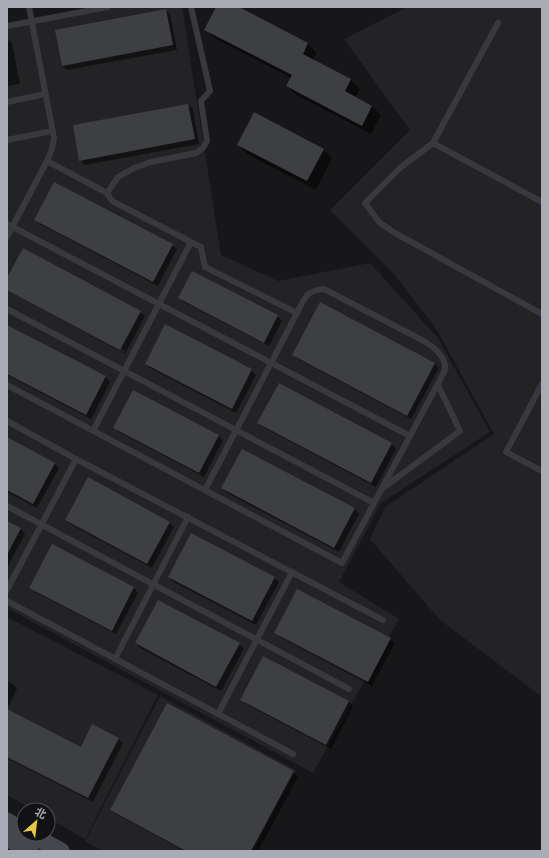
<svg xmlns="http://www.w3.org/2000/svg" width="549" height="858" viewBox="0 0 549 858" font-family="'Varela Round','Noto Sans SC',sans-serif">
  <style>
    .built { fill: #232325 }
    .shadow { fill: #0007 }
    .building { fill: #3e3f42 }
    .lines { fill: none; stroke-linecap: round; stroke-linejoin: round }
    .lane { stroke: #38383d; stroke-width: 6 }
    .secondary { stroke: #46464d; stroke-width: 17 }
  </style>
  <rect width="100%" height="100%" fill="#171618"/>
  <g class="built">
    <polygon points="109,7 182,7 221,255 278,281 370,263 438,338 490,432 381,503 339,582 399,619 313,773 7,608 7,26"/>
    <polygon points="407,7 542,7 542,697 440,620 370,539 385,507 494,434 435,327 393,273 330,210 410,130 344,39"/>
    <polygon points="7,617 158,695 85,839 48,818 48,810 34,810 7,795"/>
    <polygon points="160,696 296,770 253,851 102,851 85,841"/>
  </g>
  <g class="shadow">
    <polygon points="217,7 237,7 308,44 317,53 313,60 351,80 360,89 355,98 372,106 381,115 371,134 296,95 287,86 291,78 214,38 206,30"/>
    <polygon points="166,10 170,14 177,50 67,70 62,66"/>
    <polygon points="7,38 12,43 20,84 7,86"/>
    <polygon points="188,105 193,109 199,144 85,165 80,160"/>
    <polygon points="238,145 323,149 332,158 316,190 247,154"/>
    <polygon points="36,220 172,245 177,249 158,286 40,224"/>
    <polygon points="192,272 277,316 282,321 269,346 184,302 179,298"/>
    <polygon points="7,280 140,312 145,316 125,354 7,292 124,353 125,351 7,289 7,292"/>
    <polygon points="7,326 106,377 110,382 91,419 7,375"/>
    <polygon points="166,326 251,370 256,375 236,413 150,368 146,364"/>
    <polygon points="294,355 434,363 439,368 411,419 298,359"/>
    <polygon points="279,384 392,444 396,449 376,487 263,427 259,423"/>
    <polygon points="114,428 218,436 223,440 204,477 119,432"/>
    <polygon points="7,438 54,463 59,468 37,508 7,492"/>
    <polygon points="242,450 355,509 359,514 339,552 227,493 222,488"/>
    <polygon points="66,520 169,522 174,527 152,568 70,524"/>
    <polygon points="7,522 21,529 25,534 7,568"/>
    <polygon points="52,546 134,588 138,593 116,634 35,592 30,588"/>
    <polygon points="169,577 274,578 279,582 256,625 174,582"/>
    <polygon points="276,632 390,639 395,643 372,686 280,637"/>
    <polygon points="136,643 239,644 244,649 221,691 140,648"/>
    <polygon points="7,681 13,684 17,689 7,709"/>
    <polygon points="241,700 349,701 353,706 331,749 246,704"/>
    <polygon points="168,705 294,772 298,777 258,851 184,851 116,814 111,810"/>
    <polygon points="7,710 81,748 118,738 123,743 93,802 7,758"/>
  </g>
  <g class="building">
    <polygon points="216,7 239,7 308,43 303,54 351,79 345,91 372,106 362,126 286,86 292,75 204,30"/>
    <polygon points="166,9 173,45 62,66 55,30"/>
    <polygon points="188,104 195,139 79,161 73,125"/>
    <polygon points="254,112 324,149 307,181 237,145"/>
    <polygon points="54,182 173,244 153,282 34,220"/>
    <polygon points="23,248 141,311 120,350 7,290 7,278"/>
    <polygon points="192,271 278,315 264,343 178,298"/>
    <polygon points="320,302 435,363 407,416 292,355"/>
    <polygon points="165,324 252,369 232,409 145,364"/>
    <polygon points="7,325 106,376 86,415 7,374"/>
    <polygon points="279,383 392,443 371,483 257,423"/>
    <polygon points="133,390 219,435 199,473 113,428"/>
    <polygon points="7,437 55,463 33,504 7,490"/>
    <polygon points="242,449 355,508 334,548 221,488"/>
    <polygon points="88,477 170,522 147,564 65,520"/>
    <polygon points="7,521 21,528 7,555"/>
    <polygon points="191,533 275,577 252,621 168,577"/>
    <polygon points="52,544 134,587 112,631 29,588"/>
    <polygon points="297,589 391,638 368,682 274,633"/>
    <polygon points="158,600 240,643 216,687 135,643"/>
    <polygon points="263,656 349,701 326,745 240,700"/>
    <polygon points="167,703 294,771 251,851 186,851 110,810"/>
    <polygon points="7,709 81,747 92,724 119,738 88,798 7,757"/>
  </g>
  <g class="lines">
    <g class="lane">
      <polyline points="7,26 108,7"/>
      <polyline points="7,102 45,94"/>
      <polyline points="7,140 52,131"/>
      <polyline points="433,143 498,23"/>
      <polyline points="47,161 107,193 118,177 134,168 151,162 196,153 203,148 207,141 201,101 210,91 191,7"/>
      <polyline points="542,202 433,143 400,168 365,203 379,222 395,233 542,314"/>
      <polyline points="7,224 410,436"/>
      <polyline points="7,237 47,161 52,149 54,138 29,7"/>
      <polyline points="191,242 201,247 205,267 297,313 205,490"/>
      <polyline points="7,309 374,503"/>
      <polyline points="542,384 506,452 542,471"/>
      <path d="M7 385 342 563 441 378C442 375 445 371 445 369 446 355 432 346 422 340L324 289C305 291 305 298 297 313"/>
      <polyline points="7,421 76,459 383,620"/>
      <polyline points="93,431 191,242 112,201 107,193"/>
      <polyline points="383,488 460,431 438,385"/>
      <polyline points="7,506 349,689"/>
      <polyline points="7,590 76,459"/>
      <polyline points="7,601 293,754"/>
      <polyline points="115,659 188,517"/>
      <polyline points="218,714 292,572"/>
    </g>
    <g class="secondary">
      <polyline points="7,821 24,831"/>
      <polyline points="30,834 61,851"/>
      <polyline points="7,838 30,851"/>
    </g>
  </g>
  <rect width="549" height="858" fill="none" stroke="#a9abb7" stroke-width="16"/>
  <g transform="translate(36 822) rotate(28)"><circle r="19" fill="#121113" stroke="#4e4f55"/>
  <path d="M0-3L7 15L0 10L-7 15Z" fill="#e7c93f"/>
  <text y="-6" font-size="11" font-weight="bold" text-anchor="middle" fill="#a9abb7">北</text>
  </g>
</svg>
